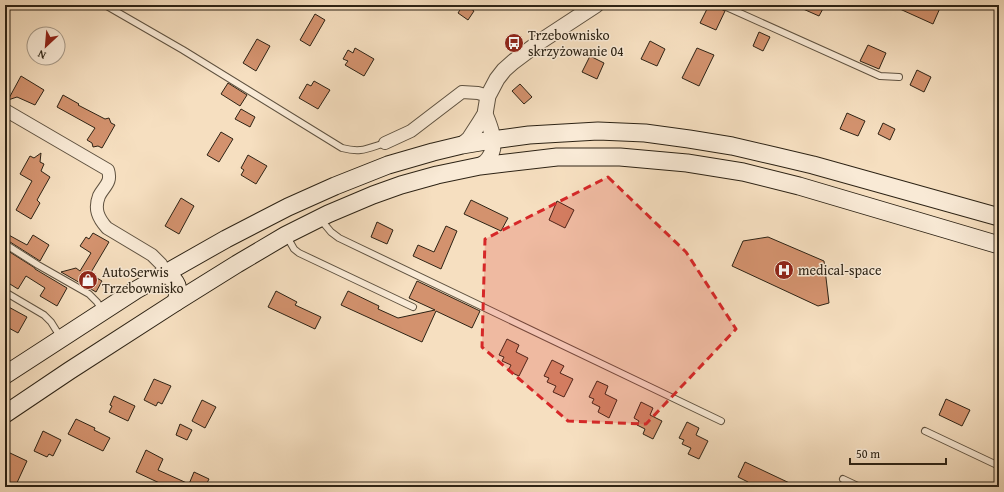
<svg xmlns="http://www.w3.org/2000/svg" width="1004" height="492" viewBox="0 0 1004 492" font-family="'Gentium Book Plus',serif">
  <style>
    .building { fill: #d3926e; stroke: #2d2315 }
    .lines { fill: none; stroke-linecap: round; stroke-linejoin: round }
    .service-casing { stroke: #5f5240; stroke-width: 8 }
    .minor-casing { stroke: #5f5240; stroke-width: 14 }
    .tertiary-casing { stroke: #5f5240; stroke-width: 17 }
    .secondary-casing { stroke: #2d2315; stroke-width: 19 }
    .service { stroke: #f9ead6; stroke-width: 6 }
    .minor { stroke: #f9ead6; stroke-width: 12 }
    .tertiary { stroke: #f9ead6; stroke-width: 15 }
    .secondary { stroke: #f9ead6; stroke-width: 17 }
    .marked { fill: #d62828; fill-opacity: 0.2; stroke: #d62828; stroke-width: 3; stroke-dasharray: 8 5; stroke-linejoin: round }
    .labels { text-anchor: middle; stroke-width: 3; stroke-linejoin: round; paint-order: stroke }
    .poi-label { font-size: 14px; fill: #2d2315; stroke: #f9ead6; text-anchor: start }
  </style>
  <rect width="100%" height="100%" fill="#f6dfc0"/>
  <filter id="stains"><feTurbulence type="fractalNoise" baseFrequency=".005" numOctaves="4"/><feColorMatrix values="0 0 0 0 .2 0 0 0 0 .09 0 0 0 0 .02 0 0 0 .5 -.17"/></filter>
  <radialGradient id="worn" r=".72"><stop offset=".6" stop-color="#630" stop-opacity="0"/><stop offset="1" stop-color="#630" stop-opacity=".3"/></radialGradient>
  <g class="building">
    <polygon points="463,5 465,5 474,11 468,20 458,13"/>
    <polygon points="709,5 718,5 719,8 725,11 716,30 700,23"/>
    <polygon points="794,5 825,5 819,16"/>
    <polygon points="891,5 933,5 940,8 933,24"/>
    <polygon points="315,14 325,20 310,46 300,40"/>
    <polygon points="759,32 770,37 763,51 753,46"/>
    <polygon points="257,39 270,46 256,71 243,63"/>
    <polygon points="650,41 665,49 657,66 641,59"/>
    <polygon points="868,45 886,53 879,69 860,61"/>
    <polygon points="355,48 374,59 364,76 345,65 348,61 343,59 348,50 353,53"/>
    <polygon points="697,48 714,55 699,86 682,78"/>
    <polygon points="590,56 604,63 597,79 582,72"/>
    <polygon points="917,70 931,77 924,92 910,85"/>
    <polygon points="21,76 44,90 35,105 17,97 8,100"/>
    <polygon points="314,81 330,90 318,109 299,98 307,84 311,86"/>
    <polygon points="228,83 247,95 240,106 221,94"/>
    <polygon points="520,84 532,97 524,104 512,91"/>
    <polygon points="63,95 79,104 78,105 105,119 109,118 111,123 115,125 102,148 98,146 93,147 92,143 87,140 95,128 57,107"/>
    <polygon points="241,109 255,117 250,127 235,119"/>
    <polygon points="847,113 865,121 858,136 840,129"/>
    <polygon points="883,123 895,129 890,140 878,134"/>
    <polygon points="221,132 233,139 219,162 207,155"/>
    <polygon points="41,153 40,162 44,164 41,171 50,177 37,200 40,203 31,219 16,210 32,181 20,174 30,156 34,158"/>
    <polygon points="248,155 267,166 256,184 241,175 244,170 241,168"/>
    <polygon points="181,198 194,206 179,234 165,226"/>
    <polygon points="471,200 508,218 501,231 464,214"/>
    <polygon points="557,201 574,210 565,228 549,220"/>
    <polygon points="377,222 393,230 387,244 371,237"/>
    <polygon points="446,226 457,231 441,269 413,256 418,245 434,252"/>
    <polygon points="5,233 27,245 33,235 49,245 40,261 7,240 5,240"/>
    <polygon points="93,233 109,242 90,274 102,281 96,292 61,272 76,268 80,271 91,253 80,246 86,237 89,239"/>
    <polygon points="768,237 824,261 829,303 818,306 732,266 743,241"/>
    <polygon points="5,249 35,268 35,269 67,288 57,306 40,296 45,288 26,276 18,289 5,281"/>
    <polygon points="417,281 480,311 472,328 436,311 422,342 341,305 348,291 379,306 378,309 398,318 435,310 409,298"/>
    <polygon points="276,291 297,302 295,305 321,317 315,329 268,307"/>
    <polygon points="5,305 27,317 18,333 5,326"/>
    <polygon points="507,339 519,345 516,352 528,358 519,376 508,371 511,365 502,361 504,357 499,355"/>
    <polygon points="552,360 564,366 560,373 573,379 564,397 553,392 556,386 547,382 549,378 544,376"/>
    <polygon points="154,379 171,386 162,404 158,402 156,406 144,400"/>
    <polygon points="597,381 608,386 605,394 617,400 609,418 598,412 600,407 592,403 594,399 589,397"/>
    <polygon points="114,396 135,406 128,421 109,412 112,406 110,405"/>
    <polygon points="946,399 970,410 962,426 939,415"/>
    <polygon points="202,400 216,407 205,428 192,421"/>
    <polygon points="641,402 653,408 650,415 662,421 653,439 643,434 645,429 637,425 639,421 634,418"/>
    <polygon points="76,419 95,428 94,430 110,438 103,451 68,434"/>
    <polygon points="687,422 699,428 696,435 708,441 699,459 688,454 691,448 682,444 684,440 679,438"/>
    <polygon points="180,424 192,430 187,440 176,435"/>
    <polygon points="43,431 61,440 53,456 49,454 47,457 34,451"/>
    <polygon points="146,450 163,459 158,470 189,484 194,472 209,479 205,487 168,487 136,472"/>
    <polygon points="10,453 27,461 15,487 5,487 5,463"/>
    <polygon points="745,462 798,487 754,487 748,484 748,482 738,477"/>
  </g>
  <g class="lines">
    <defs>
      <g id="service">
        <path d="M105 5 183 50 342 148C361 153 366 149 385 143"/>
        <polyline points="722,5 880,76 899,77"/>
        <polyline points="321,220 331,232 339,238 721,421"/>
        <polyline points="286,235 294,249 299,253 413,307"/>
        <polyline points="5,244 38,265 89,294 97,302 102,310"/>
        <polyline points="5,292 44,315 51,322 61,338"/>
        <polyline points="925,431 999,466"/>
        <polyline points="843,479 860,487"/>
      </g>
      <g id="minor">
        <path d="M5 110 108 170C112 183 104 186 99 196 94 209 98 218 107 228L152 255 161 264 165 273"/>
        <polyline points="385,143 411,131 462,92 478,93 488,96"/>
      </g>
      <g id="tertiary">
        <polyline points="462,145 469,139 480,122 485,114 488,96 497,79 504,70 513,62 541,41 596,5"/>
        <path d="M480 166C483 164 487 161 489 158 498 145 490 126 485 114"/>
      </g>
      <g id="secondary">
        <path d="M165 273C178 281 180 288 176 302"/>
        <polyline points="5,375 136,290 226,239 288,207 335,186 388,165 433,152 462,145 492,140 529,135 598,131 645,133 689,139 732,146 775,156 813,165 999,217"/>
        <polyline points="5,414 69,371 176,302 237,264 286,235 328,214 373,195 401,185 437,175 480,166 557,157 620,157 687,163 743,172 799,186 999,245"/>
      </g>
    </defs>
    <use href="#service" class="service-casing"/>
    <use href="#minor" class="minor-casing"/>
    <use href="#tertiary" class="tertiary-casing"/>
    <use href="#secondary" class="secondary-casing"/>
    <use href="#service" class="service"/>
    <use href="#minor" class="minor"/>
    <use href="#tertiary" class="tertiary"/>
    <use href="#secondary" class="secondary"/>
  </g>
  <path class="marked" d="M608 177 686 252 736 329 646 424 568 421 482 347 485 239Z"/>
  <defs>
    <symbol id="bus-disc" viewBox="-11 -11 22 22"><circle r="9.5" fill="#8f2418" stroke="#f9ead6"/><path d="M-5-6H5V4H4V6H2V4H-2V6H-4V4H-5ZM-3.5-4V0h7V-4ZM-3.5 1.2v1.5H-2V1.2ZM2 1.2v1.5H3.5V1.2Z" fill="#fff"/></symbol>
    <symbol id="hospital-disc" viewBox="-11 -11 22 22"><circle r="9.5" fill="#8f2418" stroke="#f9ead6"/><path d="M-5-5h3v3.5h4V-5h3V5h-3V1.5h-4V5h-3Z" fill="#fff"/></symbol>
    <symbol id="shop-disc" viewBox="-11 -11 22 22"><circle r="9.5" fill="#8f2418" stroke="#f9ead6"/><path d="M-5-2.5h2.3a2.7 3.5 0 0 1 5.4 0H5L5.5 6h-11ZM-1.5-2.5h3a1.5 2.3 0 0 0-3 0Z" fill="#fff"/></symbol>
  </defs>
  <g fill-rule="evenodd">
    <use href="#bus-disc" x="503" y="32" width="22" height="22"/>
    <use href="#hospital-disc" x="773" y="259" width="22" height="22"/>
    <use href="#shop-disc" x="77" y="269" width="22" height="22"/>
  </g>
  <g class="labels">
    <g class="poi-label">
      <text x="528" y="40">Trzebownisko<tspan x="528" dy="16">skrzyżowanie 04</tspan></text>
      <text x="798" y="275">medical-space</text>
      <text x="102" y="277">AutoSerwis<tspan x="102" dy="16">Trzebownisko</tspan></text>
    </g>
  </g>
  <rect width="1004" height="492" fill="none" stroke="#f6dfc0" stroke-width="20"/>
  <rect x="6" y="6" width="992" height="480" fill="none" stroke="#2d2315" stroke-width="2"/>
  <rect x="10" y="10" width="984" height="472" fill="none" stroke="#2d2315"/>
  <g transform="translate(46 46) rotate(206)"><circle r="19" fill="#f9ead6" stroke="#a79a89"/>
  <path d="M0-3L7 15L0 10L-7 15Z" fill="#8f2418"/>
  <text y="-6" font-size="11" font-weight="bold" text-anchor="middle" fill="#2d2315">N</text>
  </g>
  <path d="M850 458v6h96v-6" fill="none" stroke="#2d2315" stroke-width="2"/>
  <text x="856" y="458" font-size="12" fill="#2d2315" stroke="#f9ead6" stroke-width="3" paint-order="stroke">50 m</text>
  <rect width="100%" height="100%" filter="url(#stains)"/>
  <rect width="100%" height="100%" fill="url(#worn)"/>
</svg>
